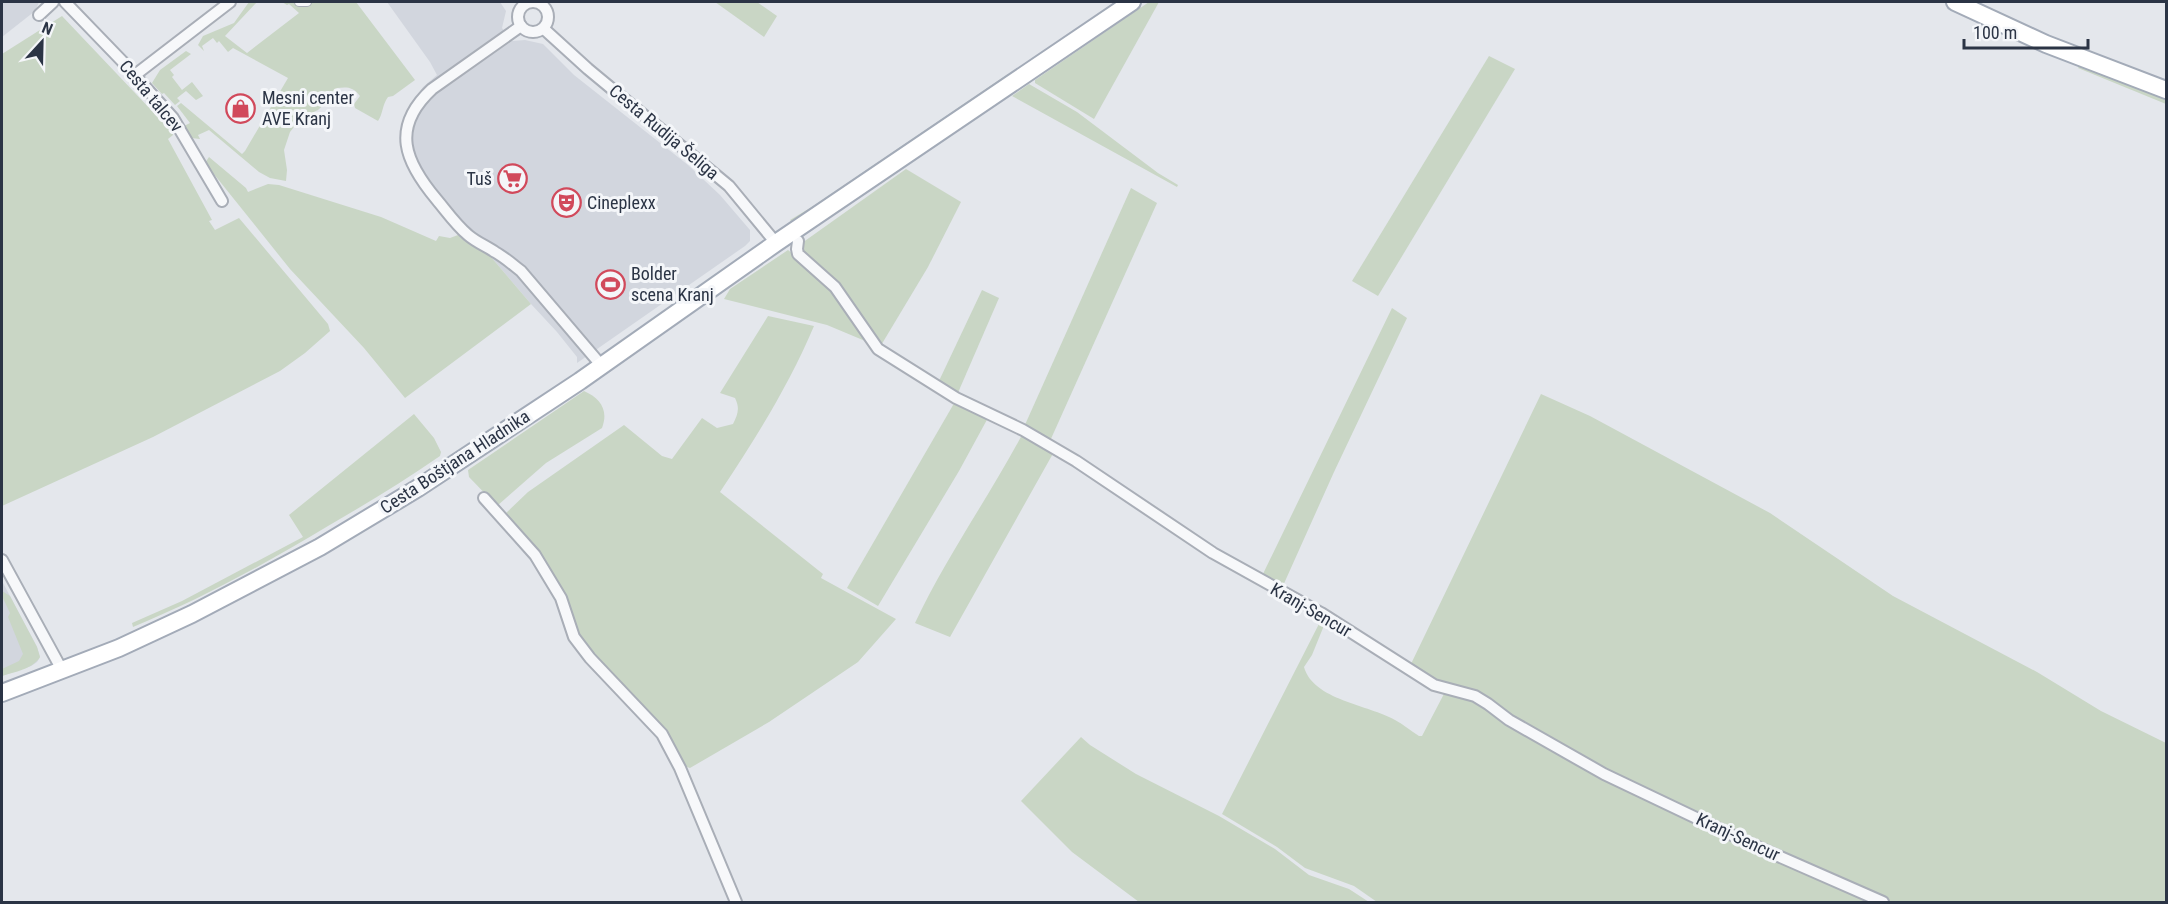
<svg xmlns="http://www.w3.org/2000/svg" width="2168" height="904" viewBox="0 0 2168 904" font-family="'Roboto Condensed',sans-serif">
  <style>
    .built { fill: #d2d6de }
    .green { fill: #c9d6c5 }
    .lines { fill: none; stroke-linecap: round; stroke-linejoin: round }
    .pedestrian-casing { stroke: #a9aeb7; stroke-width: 10 }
    .minor-casing { stroke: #a9aeb7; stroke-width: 14 }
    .primary-casing { stroke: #a3abb8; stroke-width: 20 }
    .pedestrian { stroke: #f7f8fa; stroke-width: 8 }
    .minor { stroke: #f7f8fa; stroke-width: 10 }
    .primary { stroke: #fff; stroke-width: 16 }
    .labels { text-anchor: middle; stroke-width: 6; stroke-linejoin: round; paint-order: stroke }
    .street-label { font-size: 18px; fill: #2b3445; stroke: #f4f6f9 }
    .poi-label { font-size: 18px; fill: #2b3445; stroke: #f4f6f9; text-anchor: start }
  </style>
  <rect width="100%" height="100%" fill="#e4e7ec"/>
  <g class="built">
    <polygon points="2,2 39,2 35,11 2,37"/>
    <polygon points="387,2 500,2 506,11 502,28 512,41 525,40 543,44 574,75 688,165 720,195 750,230 750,241 745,246 577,363 577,357 557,332 531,304 491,257 486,252 465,243 418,185 407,165 401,146 402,129 406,114 423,87 437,75 430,62"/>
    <polygon points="2,581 37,647 40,657 37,662 31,666 2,676"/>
  </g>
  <g class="green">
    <path d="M249 2H257L225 36 247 53 299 13 289 4 287 5 282 2H292L302 6 314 2H356L415 80 393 96 388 97C382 105 383 114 378 121L355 108 354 104 360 96C353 87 348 87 337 88L329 100 318 110 301 118 290 132 284 150 287 170 286 181 270 178 259 172 209 130 198 135 200 139 191 138 184 126 190 123 177 106 181 103 242 154 245 151 288 78 233 48 228 52 219 41 217 43 213 38 202 46 204 51 198 45 203 36 234 23Z"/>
    <polygon points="715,2 757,2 777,16 764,37"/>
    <polygon points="1149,2 1159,2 1094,119 1035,83 1035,80"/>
    <polygon points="62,16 172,132 173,135 168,139 212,220 209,221 215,230 239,218 328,324 330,331 305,353 280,371 153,437 2,506 2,54"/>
    <polygon points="186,51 191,54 170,70 174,75 172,77 182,90 192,82 203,96 196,100 186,91 177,98 180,101 175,105 164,93 162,94 152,83 160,70"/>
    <polygon points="1489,56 1515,69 1378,296 1352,281"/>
    <polygon points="2081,64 2166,96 2166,104 2078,68"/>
    <polygon points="1008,74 1009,76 838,192 791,221 790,220 815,205"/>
    <polygon points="1029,84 1077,112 1158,173 1178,185 1177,187 1012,96"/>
    <path d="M209 157 246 188 248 192 268 184 279 185 381 217 436 241 439 236 450 238 458 235C468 247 480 246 491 257L531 304 405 398 364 348 290 269 205 163Z"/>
    <polygon points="906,169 961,202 928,267 880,347 801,254 802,243"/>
    <polygon points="1131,188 1157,203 1050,441 1024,427"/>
    <polygon points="788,250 826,281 870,343 827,325 724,299 730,289"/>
    <polygon points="982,290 999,298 957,395 938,383"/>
    <polygon points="1392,308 1407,318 1334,472 1282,588 1261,578"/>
    <path d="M768 316 814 326C789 385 756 438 720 492L823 574 821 578 896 619 858 662 769 722 690 768 681 765 649 725 586 660 559 600 505 514 528 492 624 425 662 456 672 459 702 418 717 428 733 424C738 414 740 408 735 398L720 393Z"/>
    <path d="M584 391C600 398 609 410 602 428L546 463 497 506 469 477 468 470Z"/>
    <path d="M1541 394 1590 416 1770 513 1893 596 2037 672 2101 711 2166 743V902H1377L1354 886 1305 868 1277 847 1222 814 1322 618 1325 623 1312 655 1304 667C1313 700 1369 705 1395 720 1403 724 1411 731 1419 736H1422L1446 690 1410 666Z"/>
    <polygon points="956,400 989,416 959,471 878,606 847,588"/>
    <path d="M414 414 434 438 441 452 440 456C404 481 366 504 328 526 265 564 201 599 133 627L132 623 182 601 303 537 289 515Z"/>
    <path d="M1023 433 1055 450 950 637 915 623C946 557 989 497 1023 433Z"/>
    <path d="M2 591 10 596 37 647 40 657C33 669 14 672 2 676V669L19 661 23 654 8 617 10 613 2 596Z"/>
    <polygon points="1081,737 1090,745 1136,774 1219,816 1275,849 1309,875 1349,889 1369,902 1139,902 1072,852 1021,801"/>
  </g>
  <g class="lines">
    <defs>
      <polyline id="pedestrian" points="299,2 307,2"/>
      <g id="minor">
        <circle cx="533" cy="17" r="15"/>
        <polyline points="65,2 122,61 173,118 222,201"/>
        <polyline points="39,15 53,2"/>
        <path d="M521 26 432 89C390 128 405 162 437 200 447 212 456 225 468 235 476 242 486 246 495 252 504 257 512 264 521 271L601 365"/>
        <polyline points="544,29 588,69 729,186 776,243"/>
        <polyline points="135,75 230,2"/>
        <polyline points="798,241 797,249 798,254 835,287 878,349 956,398 1023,430 1076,461 1213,553 1321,613 1434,685 1475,696 1488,704 1509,720 1604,774 1753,845 1883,902"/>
        <polyline points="484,498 535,555 561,598 574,637 590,658 662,734 680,768 736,902"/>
        <polyline points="2,560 62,670"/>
      </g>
      <g id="primary">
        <polyline points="1955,2 2046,44 2166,90"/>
        <polyline points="2,693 119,648 192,614 320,547 418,488 580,381 776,243 1132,2"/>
      </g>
    </defs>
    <use href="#pedestrian" class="pedestrian-casing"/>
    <use href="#minor" class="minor-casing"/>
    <use href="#primary" class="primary-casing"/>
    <use href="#pedestrian" class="pedestrian"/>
    <use href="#minor" class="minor"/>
    <use href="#primary" class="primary"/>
  </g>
  <defs>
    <symbol id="shop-ring" viewBox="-11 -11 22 22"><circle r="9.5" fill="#f4f6f9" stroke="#d1495b" stroke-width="1.5"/><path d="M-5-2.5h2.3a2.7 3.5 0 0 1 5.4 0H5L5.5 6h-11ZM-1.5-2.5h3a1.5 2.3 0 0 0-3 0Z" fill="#d1495b"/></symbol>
    <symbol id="supermarket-ring" viewBox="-11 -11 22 22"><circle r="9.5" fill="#f4f6f9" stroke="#d1495b" stroke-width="1.5"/><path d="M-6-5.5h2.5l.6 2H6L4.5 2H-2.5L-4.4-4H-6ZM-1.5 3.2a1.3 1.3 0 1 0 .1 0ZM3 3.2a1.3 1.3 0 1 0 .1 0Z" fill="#d1495b"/></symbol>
    <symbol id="theatre-ring" viewBox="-11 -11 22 22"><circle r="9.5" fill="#f4f6f9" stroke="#d1495b" stroke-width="1.5"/><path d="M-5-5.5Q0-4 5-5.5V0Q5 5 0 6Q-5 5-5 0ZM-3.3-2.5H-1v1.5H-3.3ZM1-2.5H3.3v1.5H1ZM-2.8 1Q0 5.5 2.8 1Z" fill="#d1495b"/></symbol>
    <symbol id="stadium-ring" viewBox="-11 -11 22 22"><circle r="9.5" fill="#f4f6f9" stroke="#d1495b" stroke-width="1.5"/><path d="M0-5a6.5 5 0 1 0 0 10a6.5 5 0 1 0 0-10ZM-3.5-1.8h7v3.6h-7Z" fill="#d1495b"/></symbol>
  </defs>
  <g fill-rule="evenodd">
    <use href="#shop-ring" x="224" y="92" width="33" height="33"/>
    <use href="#supermarket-ring" x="496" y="162" width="33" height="33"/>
    <use href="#theatre-ring" x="550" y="186" width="33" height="33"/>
    <use href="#stadium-ring" x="594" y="268" width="33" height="33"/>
  </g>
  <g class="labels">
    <g class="street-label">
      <text transform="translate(151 96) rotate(50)" y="6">Cesta talcev</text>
      <text transform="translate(664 132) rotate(40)" y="6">Cesta Rudija Šeliga</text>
      <text transform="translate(455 462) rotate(-33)" y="6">Cesta Boštjana Hladnika</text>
      <text transform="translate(1311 610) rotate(30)" y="6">Kranj-Sencur</text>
      <text transform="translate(1738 837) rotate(25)" y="6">Kranj-Sencur</text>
    </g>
    <g class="poi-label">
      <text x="262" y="104">Mesni center<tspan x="262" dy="21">AVE Kranj</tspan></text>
      <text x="492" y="185" text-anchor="end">Tuš</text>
      <text x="587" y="209">Cineplexx</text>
      <text x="631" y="280">Bolder<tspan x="631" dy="21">scena Kranj</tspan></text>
    </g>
  </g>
  <rect width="2168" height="904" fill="none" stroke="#2b3445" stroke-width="6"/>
  <g transform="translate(42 42) rotate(22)" stroke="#f4f6f9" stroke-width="4.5" paint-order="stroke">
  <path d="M0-4.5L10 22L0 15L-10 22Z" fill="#2b3445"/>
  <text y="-9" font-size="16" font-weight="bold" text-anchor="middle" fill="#2b3445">N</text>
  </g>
  <path d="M1964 39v9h124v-9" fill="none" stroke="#2b3445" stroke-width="3"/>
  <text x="1973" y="39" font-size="18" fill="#2b3445" stroke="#f4f6f9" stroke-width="4.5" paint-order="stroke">100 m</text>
</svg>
